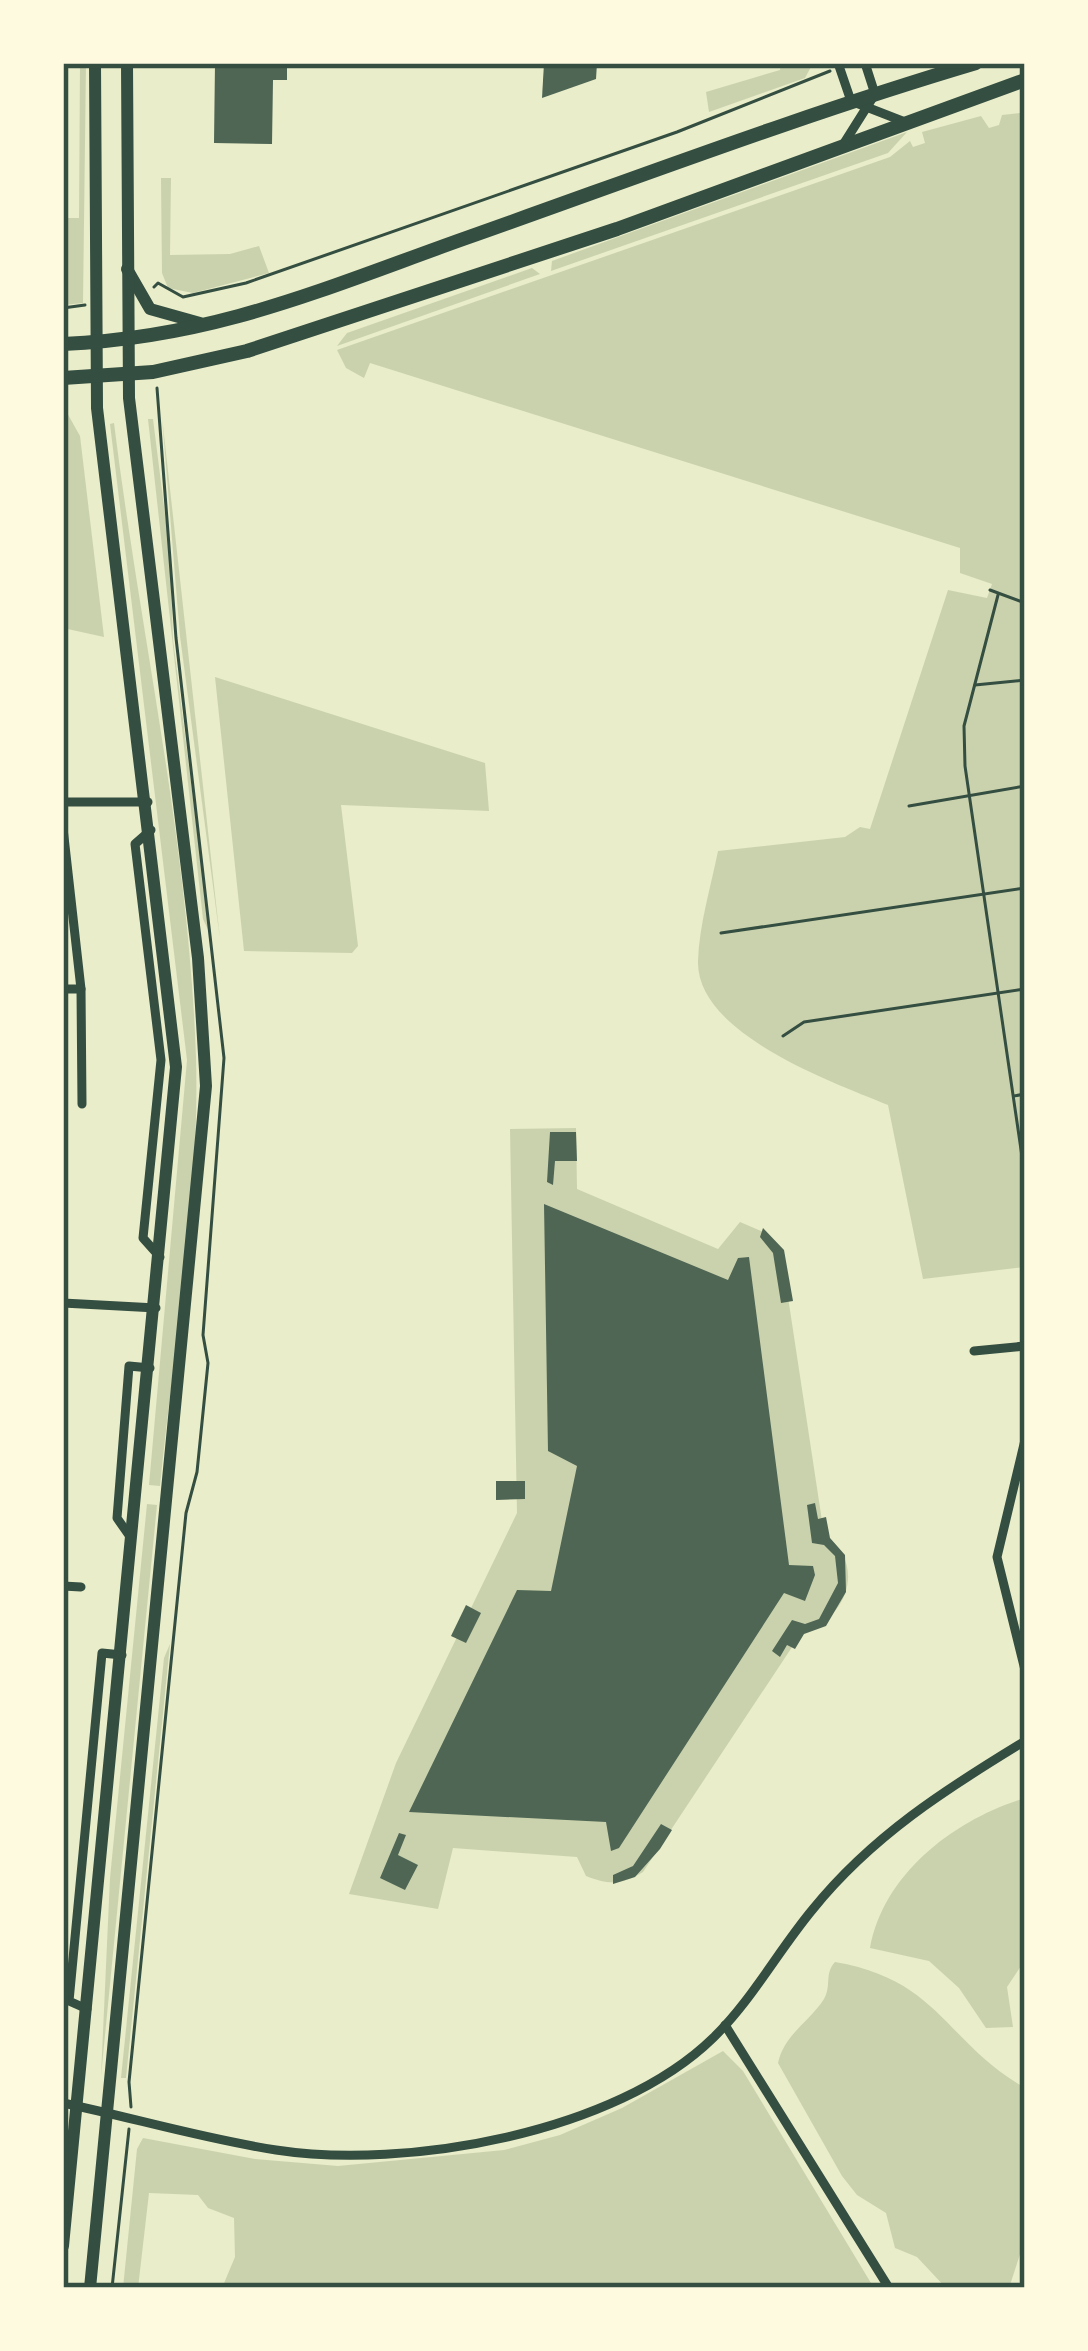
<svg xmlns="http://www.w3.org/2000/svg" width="1088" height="2351" viewBox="0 0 1088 2351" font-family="'Exo 2',sans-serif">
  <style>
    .green { fill: #cad2ad }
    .building { fill: #4f6655 }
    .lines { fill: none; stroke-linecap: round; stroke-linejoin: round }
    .path { stroke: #344e41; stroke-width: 3 }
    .minor { stroke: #344e41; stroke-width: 9 }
    .tertiary { stroke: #344e41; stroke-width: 12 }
    .secondary { stroke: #344e41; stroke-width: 14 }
    .neatline { fill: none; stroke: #344e41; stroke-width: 4.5 }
  </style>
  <rect width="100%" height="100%" fill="#e9edc9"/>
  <g class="green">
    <polygon points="80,63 86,63 83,303 63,305 63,261 68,257 63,256 63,170 63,218 79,218"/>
    <polygon points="781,63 812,65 805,78 709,112 706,92 780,70"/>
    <path d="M1025 107V1267L923 1279 888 1105C833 1082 696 1034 698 961 699 925 711 886 718 851L845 837 860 827 870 829 948 590 987 598 992 584 960 573V548L370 363 364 378 346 368 337 350 890 157 910 141 913 147 925 143 922 132 981 116 989 128 999 125 1002 115 1020 113Z"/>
    <polygon points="907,132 888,153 551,271 552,261"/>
    <polygon points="161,178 171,178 170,255 230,254 259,246 269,273 193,293 168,288 162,273"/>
    <polygon points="532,268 540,274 337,346 347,333"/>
    <polygon points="66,411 80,436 104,637 63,628"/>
    <polygon points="162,417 220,939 180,636"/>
    <polygon points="148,419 153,419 170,554 173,639 210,934 203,919"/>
    <path d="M114 423C140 634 189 844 196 1058 200 1199 174 1345 160 1486L149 1485 187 1060 110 424Z"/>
    <polygon points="215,677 485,763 489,811 341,805 358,946 352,953 244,951"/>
    <path d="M576 1128 577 1189 718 1249 740 1222 766 1233 781 1251 824 1534C867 1564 848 1619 802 1632L643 1872C622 1885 609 1885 586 1876L577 1857 453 1848 438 1909 349 1894 396 1763 517 1513 510 1129Z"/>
    <polygon points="147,1504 157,1505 101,2076 110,1878"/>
    <polygon points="170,1644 126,2078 121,2078 164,1658"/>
    <path d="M1025 1798V1960L1007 1987 1013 2027 986 2028 959 1988 929 1961 870 1948C884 1872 956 1819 1025 1798Z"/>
    <path d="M835 1962C940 1980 945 2042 1025 2088V2239L1009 2288H946L917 2257 895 2248 886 2213 857 2195 842 2176 778 2063C784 2035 809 2022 824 1999 832 1985 824 1974 835 1962Z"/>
    <polygon points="723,2051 743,2071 874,2288 222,2288 235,2257 234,2218 208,2208 198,2195 149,2193 138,2288 123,2288 137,2149 143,2138 255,2159 338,2166 504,2150 560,2135 622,2108"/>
  </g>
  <g class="building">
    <polygon points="215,63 287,63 287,80 273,80 272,144 214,143"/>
    <polygon points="544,63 597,63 596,79 542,98"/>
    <polygon points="550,1132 576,1132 577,1161 555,1161 553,1185 547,1182"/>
    <polygon points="544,1204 728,1280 738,1258 749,1257 789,1565 813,1566 815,1575 805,1601 784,1593 619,1848 611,1851 606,1822 409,1812 517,1590 551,1591 577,1466 548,1451"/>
    <polygon points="763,1228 784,1250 793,1301 781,1303 773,1253 760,1237"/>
    <polygon points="496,1481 525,1481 525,1499 496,1500"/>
    <polygon points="815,1503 818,1519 826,1517 830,1538 845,1555 846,1592 826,1626 804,1634 795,1649 787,1645 780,1657 772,1651 792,1620 805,1624 819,1619 838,1583 835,1556 824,1545 812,1543 807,1505"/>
    <polygon points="466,1605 481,1613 466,1643 451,1636"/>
    <polygon points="661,1824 672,1830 660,1849 635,1877 613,1884 613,1875 633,1866"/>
    <polygon points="399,1833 406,1835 398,1855 418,1865 405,1890 380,1878"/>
  </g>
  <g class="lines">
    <g class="path">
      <polyline points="154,287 158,283 183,297 246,283 677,132 830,71"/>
      <polyline points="63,308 85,305"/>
      <polyline points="990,590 1025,603"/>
      <polyline points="998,595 964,726 965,766 1025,1177"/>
      <polyline points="975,685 1025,680"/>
      <polyline points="909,806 1025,786"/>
      <polyline points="721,933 1025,888"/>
      <polyline points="783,1036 804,1022 1025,989"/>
      <polyline points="1014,1096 1025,1094"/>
      <polyline points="131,2107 129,2082 186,1513 197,1472 208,1363 203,1335 224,1058 176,638 157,388"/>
      <polyline points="112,2288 129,2129"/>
    </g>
    <g class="minor">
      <polyline points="838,63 851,101 905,122"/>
      <polyline points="841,148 875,94 865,63"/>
      <polyline points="63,802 148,802"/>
      <polyline points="63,828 81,989 82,1104"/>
      <polyline points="151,830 135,844 161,1060 143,1238 160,1257"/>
      <polyline points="63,989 81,989"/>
      <polyline points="63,1303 156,1308"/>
      <polyline points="974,1351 1025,1346"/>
      <polyline points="1025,1440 997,1557 1025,1670"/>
      <polyline points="131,1538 117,1518 129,1366 150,1368"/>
      <polyline points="63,1586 81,1587"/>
      <polyline points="87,2009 69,2001 102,1653 122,1655"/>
      <polyline points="725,2025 889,2288"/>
      <path d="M63 2103C134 2118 204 2139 276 2150 406 2170 616 2133 713 2038 752 2000 778 1951 813 1909 872 1836 946 1789 1025 1741"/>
    </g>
    <g class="tertiary">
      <polyline points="127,269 150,309 200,323"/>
      <polyline points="63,2246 176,1067 97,408 95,63"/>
      <polyline points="90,2288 206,1086 198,958 129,398 127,63"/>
    </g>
    <g class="secondary">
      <path d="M63 344C217 337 325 288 466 238 636 178 804 114 976 63"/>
      <polyline points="63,378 153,372 247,351 617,229 1025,80"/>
    </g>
  </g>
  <rect width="1088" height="2351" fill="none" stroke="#fefae0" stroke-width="132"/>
  <rect x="66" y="66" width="956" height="2219" class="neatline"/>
</svg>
